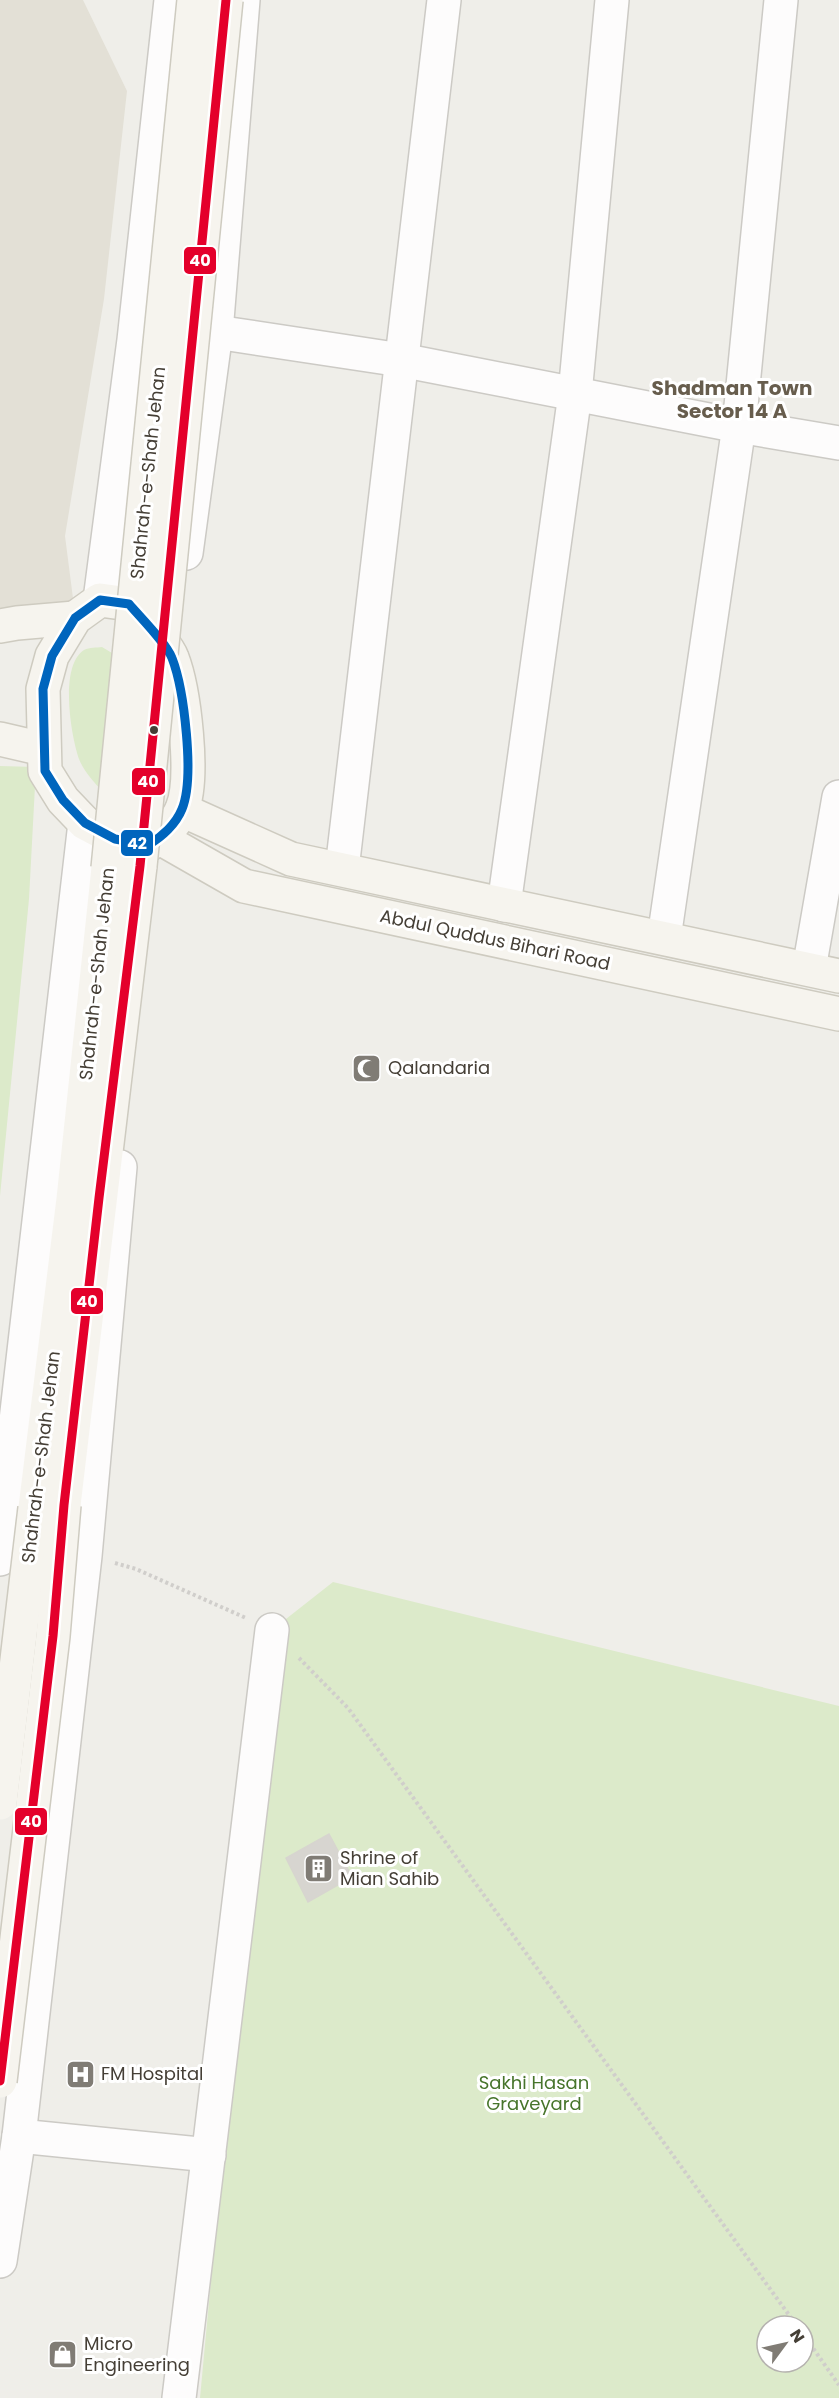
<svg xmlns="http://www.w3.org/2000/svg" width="839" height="2398" viewBox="0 0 839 2398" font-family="Poppins,sans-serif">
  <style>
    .residential { fill: #e3e0d6 }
    .green { fill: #dceaca; fill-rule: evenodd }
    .building { fill: #d7d5d0; stroke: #d7d5cf; stroke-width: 1.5 }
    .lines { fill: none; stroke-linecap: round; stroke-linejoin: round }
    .minor-casing { stroke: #cccac5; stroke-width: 36 }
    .secondary-casing { stroke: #cecbc0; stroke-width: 36 }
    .path { stroke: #d0cecb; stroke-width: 4; stroke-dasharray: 3 3; stroke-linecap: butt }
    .minor { stroke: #fdfcfc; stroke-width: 33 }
    .secondary { stroke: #f6f4ee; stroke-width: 33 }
    .secondary-bridge-casing { stroke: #cecbc0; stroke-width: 36; stroke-linecap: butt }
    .secondary-bridge { stroke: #f6f4ee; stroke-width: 33 }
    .bus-1-casing { stroke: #fff; stroke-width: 14 }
    .bus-2-casing { stroke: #fff; stroke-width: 14 }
    .bus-1 { stroke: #0065bd; stroke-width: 9 }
    .bus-2 { stroke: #e4002b; stroke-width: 9 }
    .bus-dot { fill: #453f36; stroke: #fff; stroke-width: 2 }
    .labels { text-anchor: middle; stroke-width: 6; stroke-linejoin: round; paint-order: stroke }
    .street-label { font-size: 18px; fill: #453f36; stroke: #fff }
    .poi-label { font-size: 18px; fill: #453f36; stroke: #fff; text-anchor: start }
    .park-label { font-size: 18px; fill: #47752b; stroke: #fff }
    .neighbourhood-label { font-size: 20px; font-weight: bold; fill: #675d4d; stroke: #fff }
    .line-badge { stroke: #fff; stroke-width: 2 }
    .badge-label { font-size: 16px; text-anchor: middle; font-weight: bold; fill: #fff }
  </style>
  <rect width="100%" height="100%" fill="#efeee9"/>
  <polygon class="residential" points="0,0 83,0 127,91 104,299 65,536 75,614 0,616"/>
  <g class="green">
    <path d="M102 647 117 656 104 793C95 783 84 772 79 759 71 736 59 666 84 650 90 647 96 648 102 647Z"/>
    <polygon points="0,766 36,767 29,899 0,1196"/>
    <path d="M333 1582 839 1706V2398H200L272 1630ZM767 2326H803V2362H767Z"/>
  </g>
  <polygon class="building" points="329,1834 352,1877 308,1902 286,1858"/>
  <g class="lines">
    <defs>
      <g id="minor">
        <polyline points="216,332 401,360 739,426 839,443"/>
        <polyline points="186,553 216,332 243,0"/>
        <polyline points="100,600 134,340 171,0"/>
        <polyline points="342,869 444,0"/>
        <polyline points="504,905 575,394 612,0"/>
        <polyline points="664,938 739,426 781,0"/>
        <polyline points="809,969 839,797"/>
        <polyline points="0,1559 85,823"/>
        <polyline points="19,2136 209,2155"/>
        <polyline points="0,2261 19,2136 85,1556 120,1167"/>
        <polyline points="179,2398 272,1630"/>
      </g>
      <g id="secondary">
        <path d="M100 600 129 604C140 617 167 644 172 658 184 689 195 778 182 809 176 824 162 837 148 845L115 839 85 823 63 800 45 771 43 689 52 656 75 618Z"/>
        <polyline points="0,626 17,623 75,618"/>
        <polyline points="0,739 43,749"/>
        <polyline points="182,810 291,859 839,976"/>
        <polyline points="160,838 244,886 839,1014"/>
        <polyline points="64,1505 140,866"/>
        <polyline points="35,1508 73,1199 108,868"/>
      </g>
    </defs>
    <use href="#minor" class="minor-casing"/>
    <use href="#secondary" class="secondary-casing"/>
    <g class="path">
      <polyline points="115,1563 136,1569 246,1618"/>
      <polyline points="299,1658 348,1708 797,2326"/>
      <polyline points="803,2334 839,2385"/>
    </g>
    <use href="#minor" class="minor"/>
    <use href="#secondary" class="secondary"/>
    <defs>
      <g id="secondary-bridge">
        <polyline points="140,866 226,0"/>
        <path d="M108 868C136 579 167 290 194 0"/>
        <polyline points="0,1803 35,1508"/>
        <polyline points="0,2081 53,1636 64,1505"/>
      </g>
    </defs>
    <use href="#secondary-bridge" class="secondary-bridge-casing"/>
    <use href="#secondary-bridge" class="secondary-bridge"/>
    <defs>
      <path id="bus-1" d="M100 600 129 604C140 617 167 644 172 658 184 689 195 778 182 809 176 824 162 837 148 845L115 839 85 823 63 800 45 771 43 689 52 656 75 618Z"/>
      <polyline id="bus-2" points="0,2081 53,1636 64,1505 99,1198 140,866 226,0"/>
    </defs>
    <use href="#bus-1" class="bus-1-casing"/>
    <use href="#bus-2" class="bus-2-casing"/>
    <use href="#bus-1" class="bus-1"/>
    <use href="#bus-2" class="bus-2"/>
  </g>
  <defs>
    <symbol id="mosque-square" viewBox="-11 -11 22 22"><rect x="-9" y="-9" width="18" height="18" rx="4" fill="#807c75" stroke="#fff"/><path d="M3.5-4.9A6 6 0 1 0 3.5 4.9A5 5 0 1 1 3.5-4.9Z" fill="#fff"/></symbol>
    <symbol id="building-square" viewBox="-11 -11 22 22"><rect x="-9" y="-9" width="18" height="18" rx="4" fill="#807c75" stroke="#fff"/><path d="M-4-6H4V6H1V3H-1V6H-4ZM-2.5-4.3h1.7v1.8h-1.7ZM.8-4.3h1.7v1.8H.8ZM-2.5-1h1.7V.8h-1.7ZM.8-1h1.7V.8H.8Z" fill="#fff"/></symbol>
    <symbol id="hospital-square" viewBox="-11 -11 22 22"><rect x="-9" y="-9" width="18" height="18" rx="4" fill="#807c75" stroke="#fff"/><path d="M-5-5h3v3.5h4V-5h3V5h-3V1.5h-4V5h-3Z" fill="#fff"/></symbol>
    <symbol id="shop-square" viewBox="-11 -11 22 22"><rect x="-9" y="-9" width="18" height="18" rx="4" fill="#807c75" stroke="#fff"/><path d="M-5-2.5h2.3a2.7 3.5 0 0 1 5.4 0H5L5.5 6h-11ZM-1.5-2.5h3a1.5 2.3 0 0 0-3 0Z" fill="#fff"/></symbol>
  </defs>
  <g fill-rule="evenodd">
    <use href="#mosque-square" x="350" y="1052" width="33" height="33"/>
    <use href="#building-square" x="302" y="1852" width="33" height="33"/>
    <use href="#hospital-square" x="64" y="2058" width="33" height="33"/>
    <use href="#shop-square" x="46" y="2338" width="33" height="33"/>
  </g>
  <circle class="bus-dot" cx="154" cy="730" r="5"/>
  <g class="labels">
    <g class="street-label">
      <text transform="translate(148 473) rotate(-84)" y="6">Shahrah-e-Shah Jehan</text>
      <text transform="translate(495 940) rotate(12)" y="6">Abdul Quddus Bihari Road</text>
      <text transform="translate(97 974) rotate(-84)" y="6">Shahrah-e-Shah Jehan</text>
      <text transform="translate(41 1457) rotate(-83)" y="6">Shahrah-e-Shah Jehan</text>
    </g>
    <g class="poi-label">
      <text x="388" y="1074">Qalandaria</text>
      <text x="340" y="1864">Shrine of<tspan x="340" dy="21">Mian Sahib</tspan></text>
      <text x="101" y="2080">FM Hospital</text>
      <text x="84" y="2350">Micro<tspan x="84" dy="21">Engineering</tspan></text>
    </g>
    <g class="park-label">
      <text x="534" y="2089">Sakhi Hasan<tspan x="534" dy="21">Graveyard</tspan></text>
    </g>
    <g class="neighbourhood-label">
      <text x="732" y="395">Shadman Town<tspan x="732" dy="23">Sector 14 A</tspan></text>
    </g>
  </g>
  <g class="line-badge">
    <rect x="183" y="246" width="34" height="29" rx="6" fill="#e4002b"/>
    <rect x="131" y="767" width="35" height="29" rx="6" fill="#e4002b"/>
    <rect x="120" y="829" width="34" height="28" rx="6" fill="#0065bd"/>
    <rect x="70" y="1287" width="34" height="28" rx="6" fill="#e4002b"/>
    <rect x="14" y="1807" width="34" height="29" rx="6" fill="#e4002b"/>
  </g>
  <g class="badge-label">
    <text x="200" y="266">40</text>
    <text x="148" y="787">40</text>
    <text x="137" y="849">42</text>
    <text x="87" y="1307">40</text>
    <text x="31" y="1827">40</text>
  </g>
  <g transform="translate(785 2344) rotate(57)"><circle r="28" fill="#ffffff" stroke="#b5b2af" stroke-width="1.5"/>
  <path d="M0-4.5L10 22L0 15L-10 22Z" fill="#807c75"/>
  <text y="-9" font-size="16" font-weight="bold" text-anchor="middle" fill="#453f36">N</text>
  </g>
</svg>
